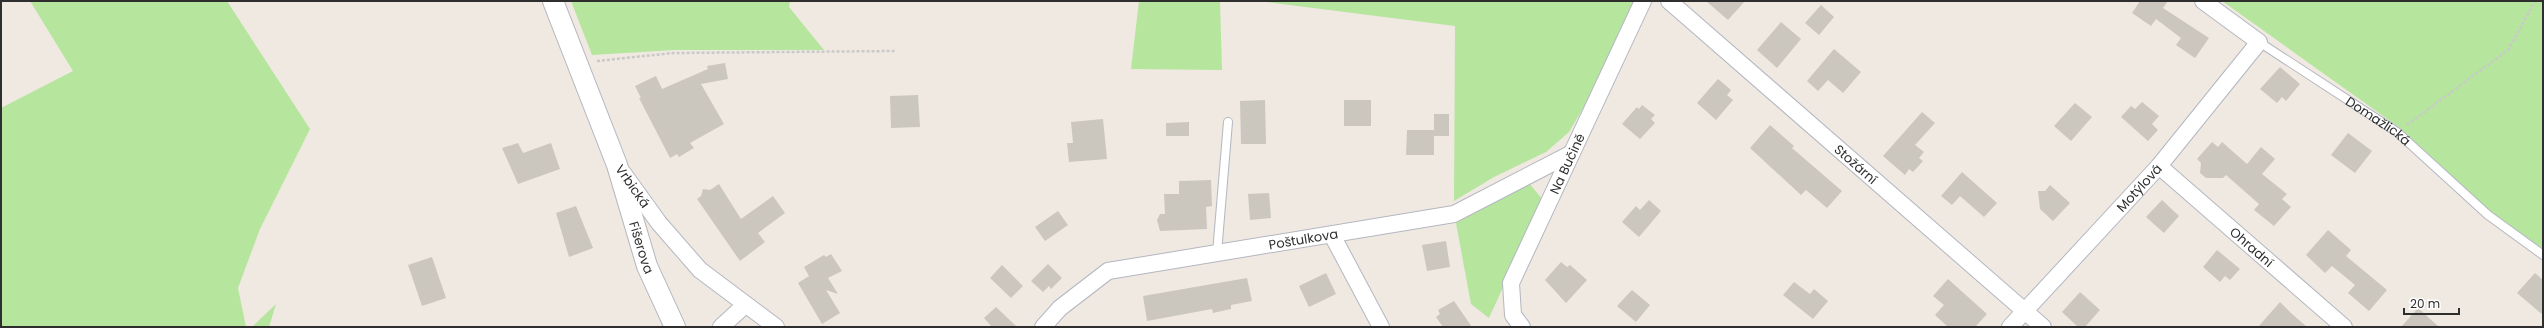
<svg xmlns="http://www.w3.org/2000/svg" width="2544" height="328" viewBox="0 0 2544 328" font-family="Poppins,sans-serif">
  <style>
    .green { fill: #b6e59e }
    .building { fill: #cbc7bf }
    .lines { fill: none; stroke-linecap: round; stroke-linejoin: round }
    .service-casing { stroke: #b4b7c1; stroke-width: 10 }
    .minor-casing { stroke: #b4b7c1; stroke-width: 18 }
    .tertiary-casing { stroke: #b4b7c1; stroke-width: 22 }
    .path { stroke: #c9c9c9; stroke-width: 2.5; stroke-dasharray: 3 2; stroke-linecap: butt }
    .service { stroke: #fff; stroke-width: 8 }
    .minor { stroke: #fff; stroke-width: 16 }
    .tertiary { stroke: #fff; stroke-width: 20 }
    .labels { text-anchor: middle; stroke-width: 3; stroke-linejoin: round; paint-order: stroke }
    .street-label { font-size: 13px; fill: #2e2e2e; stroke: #fff }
  </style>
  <rect width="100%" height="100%" fill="#efe9e1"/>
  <g class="green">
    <polygon points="30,1 227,1 310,129 260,229 238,288 246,327 1,327 1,108 73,71"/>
    <polygon points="571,1 790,1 789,7 824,50 674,50 592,55"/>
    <polygon points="1139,1 1220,1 1222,70 1131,69"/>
    <polygon points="1259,1 1635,1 1595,88 1569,132 1546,152 1494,177 1454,201 1455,26"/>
    <polygon points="2222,1 2543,1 2543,249 2490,211 2400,128"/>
    <polygon points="1529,183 1543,200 1489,318 1471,304 1456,223"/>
    <polygon points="276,304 269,327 252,327"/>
  </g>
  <g class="building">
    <polygon points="1706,1 1745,1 1728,20"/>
    <polygon points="2140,1 2168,1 2163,8 2209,38 2195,58 2176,45 2181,38 2156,19 2151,26 2132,13"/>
    <polygon points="1821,5 1834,17 1819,35 1805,23"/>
    <polygon points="1781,22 1801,39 1777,68 1757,50"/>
    <polygon points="1834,49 1861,72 1843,93 1828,80 1818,91 1807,81"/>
    <polygon points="725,63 728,79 701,84 724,124 690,143 694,148 679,157 677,154 670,158 639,98 641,98 635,86 656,76 662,89 708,69 707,66"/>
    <polygon points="2280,67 2300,84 2286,101 2282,97 2277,103 2260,89"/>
    <polygon points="1718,79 1731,90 1727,95 1733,100 1716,120 1697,103"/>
    <polygon points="918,95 920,127 891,128 890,96"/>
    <polygon points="1265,100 1266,144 1241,144 1240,101"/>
    <rect x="1344" y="100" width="27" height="26"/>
    <polygon points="2142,102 2159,116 2152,124 2158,130 2148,141 2121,117 2131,106 2135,109"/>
    <polygon points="2075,103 2092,117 2071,141 2054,126"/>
    <polygon points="1642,105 1655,115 1651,119 1655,123 1640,139 1622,124 1637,107 1639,109"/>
    <polygon points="1922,112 1935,123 1915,145 1924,152 1919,158 1923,161 1913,172 1909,169 1905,175 1883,156"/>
    <polygon points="1434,114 1449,114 1449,136 1434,136 1434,155 1406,155 1407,130 1434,130"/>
    <polygon points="1103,119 1107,159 1069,162 1067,143 1073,143 1071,122"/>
    <polygon points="1189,122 1189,136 1166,136 1166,123"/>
    <polygon points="1770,125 1794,146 1792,148 1842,191 1827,208 1806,190 1801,195 1750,148"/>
    <polygon points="2348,133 2372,151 2355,173 2331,155"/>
    <polygon points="2212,142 2218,147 2222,142 2247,164 2261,147 2275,159 2262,174 2287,194 2282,199 2291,207 2274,226 2254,210 2259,204 2226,175 2223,178 2206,178 2200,173 2201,163 2197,159"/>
    <polygon points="518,143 523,153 551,143 560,169 518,184 502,148"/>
    <polygon points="1962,172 1997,203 1984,217 1960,196 1952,205 1941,196"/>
    <polygon points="1211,180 1212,206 1206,207 1207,229 1160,231 1157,220 1160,214 1165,214 1164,194 1179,194 1179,181"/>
    <polygon points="719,184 741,219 773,196 785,213 758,233 765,242 740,261 697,199 701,196 703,189 710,190"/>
    <polygon points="2050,185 2070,203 2053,221 2040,209 2038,191 2045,191"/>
    <polygon points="1269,193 1271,218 1250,220 1248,194"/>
    <polygon points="1649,200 1661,211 1639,237 1622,222 1636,206 1640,210"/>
    <polygon points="2162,200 2179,216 2164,233 2146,217"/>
    <polygon points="576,206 593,248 569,257 556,213"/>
    <polygon points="1058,211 1068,225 1045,241 1035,227"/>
    <polygon points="2328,230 2351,250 2346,256 2387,290 2369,311 2348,293 2355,285 2332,266 2325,273 2306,255"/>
    <polygon points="1446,241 1450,267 1427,271 1422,245"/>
    <polygon points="2217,250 2240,269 2230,280 2225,276 2220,282 2203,267"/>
    <polygon points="831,254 842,271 828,278 838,294 826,290 840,313 822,324 798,283 809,276 804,267 824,255 826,257"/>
    <polygon points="432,257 446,298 422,306 408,265"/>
    <polygon points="1561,262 1567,267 1570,265 1587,280 1566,303 1545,280"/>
    <polygon points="1048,264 1062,278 1051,289 1049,286 1043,292 1031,281"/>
    <polygon points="1002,265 1023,286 1011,298 990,278"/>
    <polygon points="1326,273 1336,294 1309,307 1299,286"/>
    <polygon points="2535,273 2543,280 2543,315 2517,293"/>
    <polygon points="1247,278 1252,301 1231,305 1231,309 1213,313 1212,309 1147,321 1143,296"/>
    <polygon points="1948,279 1987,314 1975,327 1948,327 1935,315 1944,305 1933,296"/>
    <polygon points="1794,282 1810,294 1814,289 1828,301 1813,319 1783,295"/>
    <polygon points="1632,290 1650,305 1636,322 1617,306"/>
    <polygon points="2080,292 2100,310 2085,327 2078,327 2062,312"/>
    <polygon points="1454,301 1472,327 1443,327 1436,317 1440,314 1438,310"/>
    <polygon points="2280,302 2291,313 2307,327 2258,327"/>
    <polygon points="996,307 1017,327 992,327 984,318"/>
    <polygon points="2418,308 2439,327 2401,327"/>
  </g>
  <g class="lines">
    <defs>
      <g id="service">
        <path id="s1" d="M2259 42 2397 132 2488 215 2543 255"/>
        <polyline points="1217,253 1228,122"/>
      </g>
      <g id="minor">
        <path id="s2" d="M1669 1 2043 327"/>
        <path id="s3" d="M2159 166 2344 327"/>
        <polyline points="623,173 659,223 700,270 776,327"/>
        <polyline points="1332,235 1381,327"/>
        <polyline points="721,327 745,305"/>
        <path id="s4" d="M1043 327 1060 308 1108 271 1454 214 1572 153"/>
        <path id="s5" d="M1522 327 1513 315 1511 283 1643 1"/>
        <path id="s6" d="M2010 327 2159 166 2259 42 2203 1"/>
      </g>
      <g id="tertiary">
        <path id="s7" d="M553 1 617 165 647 266 675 327"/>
      </g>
    </defs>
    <use href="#service" class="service-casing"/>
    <use href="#minor" class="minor-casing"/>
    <use href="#tertiary" class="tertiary-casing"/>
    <g class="path">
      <polyline points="597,61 673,53 895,51"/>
      <polyline points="2407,125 2508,50 2535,1"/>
    </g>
    <use href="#service" class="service"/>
    <use href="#minor" class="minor"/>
    <use href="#tertiary" class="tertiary"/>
  </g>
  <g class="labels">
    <g class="street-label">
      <text dy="5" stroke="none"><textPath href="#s1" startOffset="143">Domažlická</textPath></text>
      <text dy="5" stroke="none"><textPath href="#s5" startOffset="179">Na Bučině</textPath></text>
      <text dy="5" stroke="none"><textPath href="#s2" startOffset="248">Stožární</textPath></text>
      <text transform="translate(633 186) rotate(55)" y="5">Vrbická</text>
      <text dy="5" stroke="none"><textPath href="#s6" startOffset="190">Motýlová</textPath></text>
      <text dy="5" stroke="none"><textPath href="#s4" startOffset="284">Poštulkova</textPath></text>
      <text dy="5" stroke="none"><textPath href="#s7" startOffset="262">Fišerova</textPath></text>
      <text dy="5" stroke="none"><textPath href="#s3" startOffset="123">Ohradní</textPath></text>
    </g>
  </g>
  <rect width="2544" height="328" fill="none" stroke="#2e2e2e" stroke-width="4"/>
  <path d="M2404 308v6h55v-6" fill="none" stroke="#2e2e2e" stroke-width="2"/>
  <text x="2410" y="308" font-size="12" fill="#2e2e2e" stroke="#ffffff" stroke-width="3" paint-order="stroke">20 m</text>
</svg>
